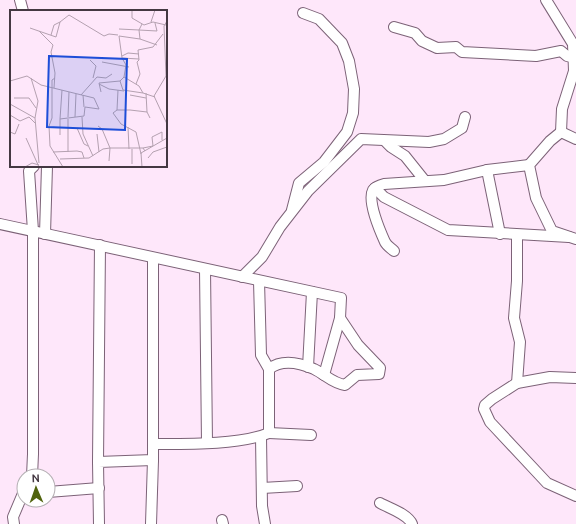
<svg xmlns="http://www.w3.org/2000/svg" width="576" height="524" viewBox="0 0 576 524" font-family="Ubuntu,sans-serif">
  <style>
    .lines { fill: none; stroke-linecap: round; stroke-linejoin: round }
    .minor-casing { stroke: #7c6277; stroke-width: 12 }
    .minor { stroke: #fff; stroke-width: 10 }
    .inset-road { fill: none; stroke: #b4a1b0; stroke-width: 1 }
    .view { fill: #1d4ed8; fill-opacity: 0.15; stroke: #1d4ed8; stroke-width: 2 }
    .inset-edge { fill: none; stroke: #443842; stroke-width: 2 }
  </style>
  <rect width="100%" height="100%" fill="#fee7fa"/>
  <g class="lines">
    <defs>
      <g id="minor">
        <polyline points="20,0 23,11"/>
        <polyline points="546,0 573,44 574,71 562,109 561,132 576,139"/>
        <polyline points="394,27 415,33 422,41 437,48 456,47 462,52 536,56 561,51 567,56 576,58"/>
        <polyline points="561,132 550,141 529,165 536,198 552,231 576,239"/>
        <polyline points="386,142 391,147 405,156 425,181"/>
        <polyline points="487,170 500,234"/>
        <polyline points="375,188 384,197 448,230 569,237"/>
        <polyline points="292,210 299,183 324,162 347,132 353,113 354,89 349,61 342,43 319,19 303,13"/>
        <path d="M0 224 341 298 340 318 358 345 380 368 379 374 357 375 345 385C332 383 326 375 314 369 300 363 282 359 269 369V433C240 445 186 444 153 444V460L98 462 99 524"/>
        <polyline points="45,234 47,166"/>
        <polyline points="517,235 517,281 514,318 520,342 517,383"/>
        <path d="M394 251C391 248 387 246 385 242 380 231 367 201 373 190 376 186 380 185 384 184L444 180 487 170 529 165"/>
        <polyline points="153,259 153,444"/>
        <polyline points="205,269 207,443"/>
        <polyline points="242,277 262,257 280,227 308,191 361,139 429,142 444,139 462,128 465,117"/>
        <polyline points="259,281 261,355 269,369"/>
        <polyline points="308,367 312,292"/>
        <polyline points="324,375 340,318"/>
        <polyline points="576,378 550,377 517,383 492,399 485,405 484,409 490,422 547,483 576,496"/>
        <polyline points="269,433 311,435"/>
        <polyline points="261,437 262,506 265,524"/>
        <polyline points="98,462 100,245"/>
        <polyline points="32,476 33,454 33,231 29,171 34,166"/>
        <polyline points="262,488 297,486"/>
        <polyline points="48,492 99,488"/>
        <path d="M380 503C389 508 408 514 412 524"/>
        <polyline points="222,520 223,524"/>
        <polyline points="14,524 13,517 24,491"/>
        <polyline points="151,524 153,460"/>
      </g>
    </defs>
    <use href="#minor" class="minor-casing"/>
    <use href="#minor" class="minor"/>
  </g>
  <g transform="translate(10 10)">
    <rect width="157" height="157" fill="#fee7fa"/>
    <path class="inset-road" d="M122 0V8L134 15 143 12 156 15M157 11 154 16 156 66 144 86 157 114M141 12 145 0M20 18 46 27 50 12 59 5 94 26 99 24 108 25M109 19 129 20 132 14M29 21 43 35 41 42 45 63 44 78M41 25 44 15 50 12M130 29 147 35M112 46 118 43 129 44M112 48 129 49M80 50 86 56 83 68M92 52 119 57M114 67 110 71 113 80 133 83M21 68 28 91 25 108 29 153M45 68 42 70V108L39 116 40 136 53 157M0 71 17 66 31 75 84 88 89 99 75 97 74 106 50 109V125M89 74 99 79 114 81M126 74 130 64 127 52 129 50 128 40 143 37 153 24M91 82 89 73 110 71M136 83 137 102M71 85 87 67 96 68 102 64M73 85 74 97M120 85 136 88M145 87 133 83 129 76 114 67 116 55 112 48 109 26 130 29 129 20 147 21 145 13M4 88H19L26 98M0 94 25 108M107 100 108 80M0 105 10 111 19 107 25 113M58 107 59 82M65 107 66 84M72 107 73 124 83 146M50 109 52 80M58 109V142M118 117 119 139M67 118 74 134 78 136M0 122 5 124 9 114M87 124 89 142M16 128 29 157M133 138 143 136 142 127 152 122V130M122 139V154M43 142 67 141 72 142 74 148M131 144 126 122 111 114 103 103 107 100H120L137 102 140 108M138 148 143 142 157 137M50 149 79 148 93 139 100 138 92 119 88 116M99 151 100 138H133L135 141M15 157 22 153 29 155M132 157 131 143 157 128"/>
    <path class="view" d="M39 46 117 49 115 120 37 117Z"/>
    <rect width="157" height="157" class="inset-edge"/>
  </g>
  <g transform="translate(36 488) rotate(358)"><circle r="19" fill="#ffffff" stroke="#b4afb3"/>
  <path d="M0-3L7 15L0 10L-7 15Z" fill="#50630d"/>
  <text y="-6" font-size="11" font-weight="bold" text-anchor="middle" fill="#443842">N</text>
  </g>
</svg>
